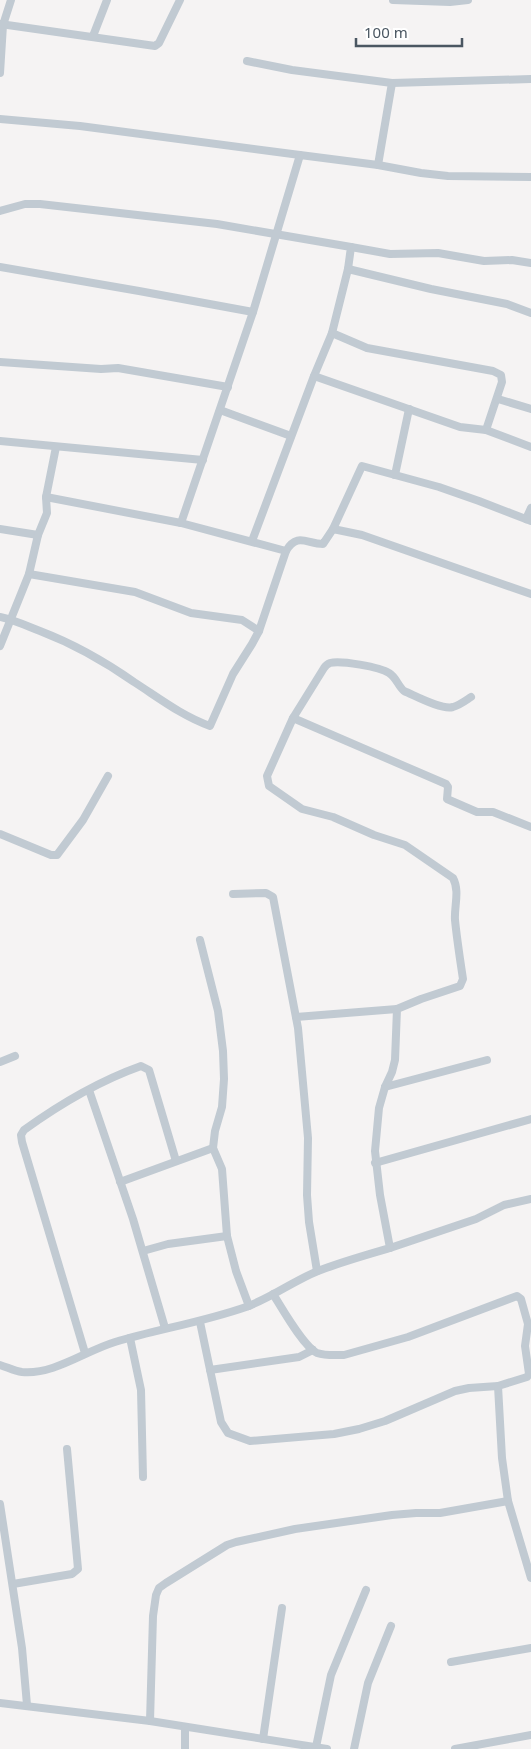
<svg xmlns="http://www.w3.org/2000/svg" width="531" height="1749" viewBox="0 0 531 1749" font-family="'Noto Sans',sans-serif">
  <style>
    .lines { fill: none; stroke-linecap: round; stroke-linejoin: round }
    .minor { stroke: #c1cad2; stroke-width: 8 }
  </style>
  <rect width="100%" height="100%" fill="#f5f3f3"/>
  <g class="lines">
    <g class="minor">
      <polyline points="393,0 450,2 468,0"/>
      <polyline points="0,24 155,46 159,43 180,0"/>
      <polyline points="93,36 107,0"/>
      <polyline points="247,61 292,70 392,83 531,79"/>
      <polyline points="0,73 3,25 11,0"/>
      <polyline points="0,119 80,126 300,155 378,165 421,173 448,176 531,177"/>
      <polyline points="378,165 392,83"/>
      <polyline points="0,211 25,204 40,204 217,224 351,247 348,269 332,333 314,376 252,541"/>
      <polyline points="351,247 390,254 438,253 484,261 512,260 531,263"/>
      <polyline points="0,267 139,291 253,312"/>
      <polyline points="348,269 431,289 507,304 531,313"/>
      <polyline points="332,333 367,348 493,371 501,375 502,382 486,430"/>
      <polyline points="0,362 101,369 118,368 228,387"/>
      <polyline points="314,376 460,427 486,430 531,447"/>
      <polyline points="498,399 531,409"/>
      <polyline points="220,410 291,436"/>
      <polyline points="0,441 203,460"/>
      <polyline points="395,475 409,409"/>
      <path d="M46 497 181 523 286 551C297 532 307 544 323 544L333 529 362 535 531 594"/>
      <polyline points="526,519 531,508"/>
      <polyline points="181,523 253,312 300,155"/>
      <polyline points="0,529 38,535"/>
      <polyline points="333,529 362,466 439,487 479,501 531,521"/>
      <polyline points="29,574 135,592 191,613 242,620 259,631"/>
      <path d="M0 617C14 620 27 626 40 631 74 644 104 661 134 682 159 698 182 716 210 726L233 674 252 644 259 631 286 551"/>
      <polyline points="0,646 29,574 38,535 47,513 46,497 56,447"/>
      <polyline points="293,718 446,784 448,787 447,799 477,812 493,812 531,827"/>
      <polyline points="0,834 51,855 57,855 83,820 108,776"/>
      <polyline points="233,894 266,893 273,897 298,1028 308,1138 307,1195 309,1222 317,1271"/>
      <polyline points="200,940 218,1011 223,1051 224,1079 222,1107 215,1131 213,1148 222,1169 227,1236 236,1271 249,1306"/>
      <polyline points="296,1017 397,1009"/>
      <polyline points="0,1062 15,1056"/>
      <polyline points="385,1087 487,1060"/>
      <polyline points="89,1090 133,1219 165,1328"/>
      <polyline points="375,1163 531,1119"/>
      <polyline points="120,1182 213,1148"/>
      <polyline points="390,1248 476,1219 504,1205 531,1199"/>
      <polyline points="143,1251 168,1244 227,1236"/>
      <path d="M200 1322 221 1422 228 1433 250 1441 334 1434 359 1429 385 1421 455 1391 469 1388 498 1386 527 1377 529 1374 525 1346 528 1324 521 1299 517 1296 408 1337 344 1355C335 1355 326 1356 317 1353 303 1346 282 1308 273 1294"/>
      <polyline points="130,1338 141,1390 143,1477"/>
      <path d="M85 1353 22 1142 21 1135 24 1130C60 1104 99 1081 141 1066L149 1070 176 1161"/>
      <path d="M0 1365C7 1367 14 1371 22 1372 54 1375 85 1351 115 1342 159 1329 203 1322 246 1307 271 1298 293 1281 318 1271 341 1262 366 1255 390 1248L380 1195 375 1151 379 1108 385 1087 392 1072 395 1060 397 1009 421 999 460 986 463 979C460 959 457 940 455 920 454 907 460 891 453 878L405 845 374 835 333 817 302 809 269 786 267 776 293 718 324 668C326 665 327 664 330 663 340 660 380 667 389 673 396 677 398 686 404 691 416 696 441 710 453 707 460 705 465 701 471 697"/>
      <polyline points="210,1370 299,1357 313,1350"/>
      <polyline points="498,1386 502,1458 508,1501 531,1578"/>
      <polyline points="0,1504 22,1648 27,1705"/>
      <polyline points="13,1584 72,1574 78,1569 67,1449"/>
      <polyline points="451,1662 531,1648"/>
      <polyline points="0,1703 150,1721 327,1749"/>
      <polyline points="150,1721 153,1616 156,1595 159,1588 166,1583 227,1545 236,1542 295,1529 392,1515 416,1513 440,1513 508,1501"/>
      <polyline points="263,1739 282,1608"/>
      <polyline points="316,1747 331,1675 366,1590"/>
      <polyline points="185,1749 185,1728"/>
      <polyline points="354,1749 368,1683 391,1626"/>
      <polyline points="455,1749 531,1735"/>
    </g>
  </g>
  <path d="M356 38v8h106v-8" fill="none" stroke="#4a5661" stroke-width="2.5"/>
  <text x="364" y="38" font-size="15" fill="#4a5661" stroke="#ffffff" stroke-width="4" paint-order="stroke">100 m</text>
</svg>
